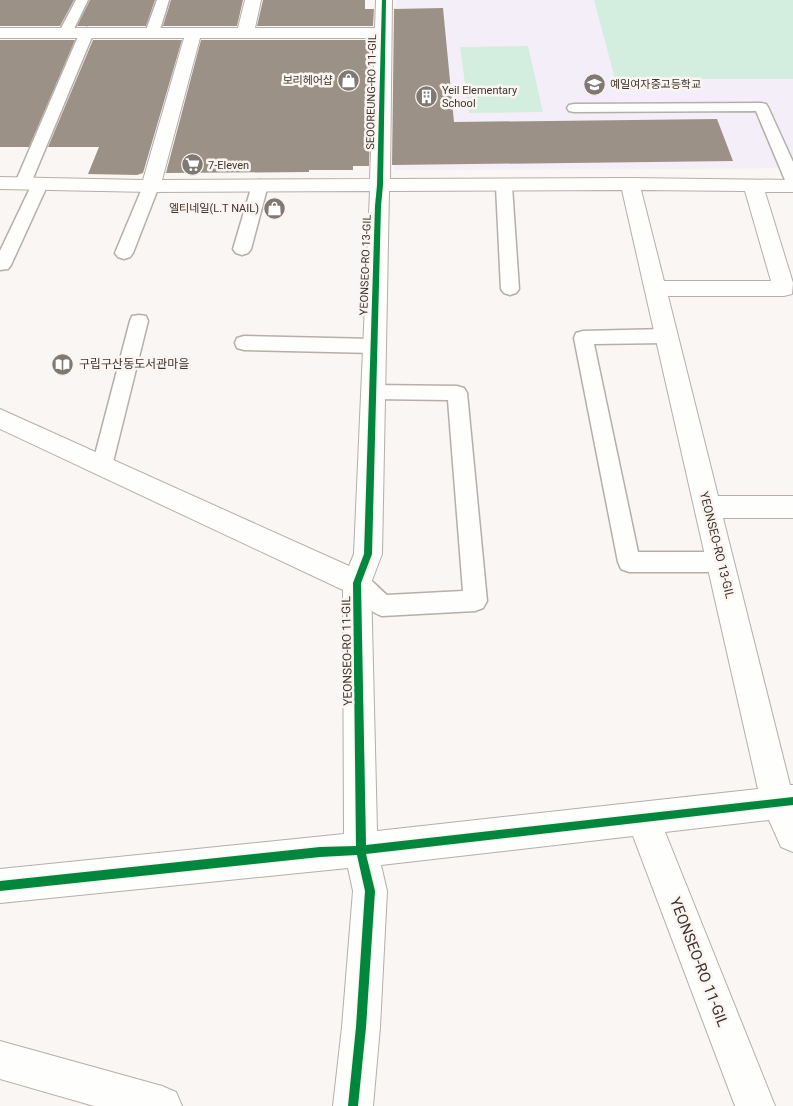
<svg xmlns="http://www.w3.org/2000/svg" width="793" height="1106" viewBox="0 0 793 1106" font-family="Roboto,'Noto Sans KR',sans-serif">
  <style>
    .education { fill: #f4eef8 }
    .green { fill: #d3eede }
    .building { fill: #9c9187 }
    .lines { fill: none; stroke-linecap: round; stroke-linejoin: round }
    .service-casing { stroke: #b5aeaa; stroke-width: 3 }
    .minor-casing { stroke: #b5aeaa; stroke-width: 2 }
    .service { fill: #fefefd; fill-rule: evenodd }
    .minor { fill: #fefefd; fill-rule: evenodd }
    .cycleway-casing { stroke: #fbf5f1; stroke-width: 3 }
    .cycleway { fill: #00873e; fill-rule: evenodd }
    .labels { text-anchor: middle; stroke-width: 5; stroke-linejoin: round; paint-order: stroke }
    .far-poi-label { font-size: 11px; fill: #3f342d; stroke: #fbf5f1; text-anchor: start }
    .far-street-label { font-size: 11px; fill: #3f342d; stroke: #fbf5f1 }
    .poi-label { font-size: 12px; fill: #3f342d; stroke: #fbf5f1; text-anchor: start }
    .street-label { font-size: 12px; fill: #3f342d; stroke: #fbf5f1 }
    .near-street-label { font-size: 15px; fill: #3f342d; stroke: #fbf5f1 }
  </style>
  <rect width="100%" height="100%" fill="#f9f6f3"/>
  <polygon class="education" points="396,0 793,0 793,168 394,170"/>
  <g class="green">
    <polygon points="594,0 793,0 793,79 615,79"/>
    <polygon points="528,46 543,112 469,113 460,47"/>
  </g>
  <g class="building">
    <polygon points="0,0 74,0 60,26 0,26"/>
    <polygon points="90,0 155,0 146,26 77,26"/>
    <polygon points="171,0 243,0 237,26 163,26"/>
    <polygon points="263,0 365,0 365,9 374,9 373,26 257,26"/>
    <polygon points="443,8 454,122 717,119 733,161 392,165 394,9"/>
    <polygon points="0,40 75,40 29,147 0,147"/>
    <polygon points="93,40 182,40 143,173 137,175 88,174 99,147 48,147"/>
    <polygon points="201,40 373,40 369,166 353,166 353,170 309,170 309,172 166,173"/>
  </g>
  <g class="lines">
    <defs>
      <g id="service">
        <polygon points="76,0 88,0 71,35 61,35 59,32"/>
        <polygon points="157,0 169,0 159,33 152,37 145,33"/>
        <polygon points="87,28 94,32 31,183 29,186 17,186 15,183 80,32"/>
        <polygon points="761,103 766,104 768,107 793,162 793,185 787,183 785,180 756,111 574,112 569,111 567,108 569,105 574,104"/>
        <polygon points="40,179 46,181 48,184 11,265 8,269 0,270 0,251 32,184 34,181"/>
        <polygon points="260,180 266,182 268,185 251,249 248,253 242,255 236,253 233,249 252,185 254,182"/>
        <polygon points="151,181 157,183 159,186 133,253 130,257 124,259 118,257 115,253 143,186 145,183"/>
        <polygon points="504,181 510,183 512,186 519,289 516,293 510,295 504,293 501,289 496,186 498,183"/>
        <polygon points="139,315 146,316 148,321 112,466 109,472 102,474 95,472 92,466 130,321 132,316"/>
        <polygon points="665,329 672,331 674,336 672,341 665,343 594,344 638,552 721,552 729,555 732,562 729,569 721,572 629,572 621,569 618,562 574,338 576,333 583,331"/>
        <polygon points="244,336 374,339 381,341 383,346 381,351 374,353 244,350 237,348 235,343 237,338"/>
        <path d="M373 385 457 386 464 388 467 393 487 601 483 608 475 611 382 616C368 611 352 596 345 583L349 576C366 570 375 585 387 595L463 591 448 400 373 399 366 397 363 392 366 387Z"/>
      </g>
      <g id="minor">
        <path d="M245 0H261L255 28H375L376 0H392L390 179 630 178 793 180V192H765L793 283 792 294 784 296H668L718 496H793V518H723L790 785H793V852L781 847 769 820 665 832 775 1106H735L633 836 381 865 387 891 380 1027 373 1106H333L342 1027 353 891 348 868 0 903V869L344 834 343 590 0 429V409L349 566 354 554 370 191 151 192 0 189V177L143 180 184 38H0V28H238ZM200 38H375L370 179 162 180ZM622 190 758 789 377 831 371 583 382 554 389 191ZM641 190 745 191 771 281H664Z"/>
        <polygon points="0,1041 162,1086 176,1092 182,1106 94,1106 0,1079"/>
      </g>
    </defs>
    <use href="#service" class="service-casing"/>
    <use href="#minor" class="minor-casing"/>
    <use href="#service" class="service"/>
    <use href="#minor" class="minor"/>
    <defs>
      <polygon id="cycleway" points="382,0 386,0 383,185 381,206 372,554 361,583 366,845 793,797 793,805 366,854 375,891 366,1027 358,1106 348,1106 356,1027 365,891 357,855 320,857 0,891 0,881 320,847 356,846 353,583 364,554 375,206 377,185"/>
    </defs>
    <use href="#cycleway" class="cycleway-casing"/>
    <use href="#cycleway" class="cycleway"/>
  </g>
  <defs>
    <symbol id="shop-disc" viewBox="-11 -11 22 22"><circle r="9.5" fill="#807872" stroke="#fbf5f1"/><path d="M-5-2.5h2.3a2.7 3.5 0 0 1 5.4 0H5L5.5 6h-11ZM-1.5-2.5h3a1.5 2.3 0 0 0-3 0Z" fill="#fff"/></symbol>
    <symbol id="school-disc" viewBox="-11 -11 22 22"><circle r="9.5" fill="#807872" stroke="#fbf5f1"/><path d="M0-5L7-2L0 1L-7-2ZM-4 1L0 2.5L4 1V4Q0 6-4 4Z" fill="#fff"/></symbol>
    <symbol id="building-disc" viewBox="-11 -11 22 22"><circle r="9.5" fill="#807872" stroke="#fbf5f1"/><path d="M-4-6H4V6H1V3H-1V6H-4ZM-2.5-4.3h1.7v1.8h-1.7ZM.8-4.3h1.7v1.8H.8ZM-2.5-1h1.7V.8h-1.7ZM.8-1h1.7V.8H.8Z" fill="#fff"/></symbol>
    <symbol id="supermarket-disc" viewBox="-11 -11 22 22"><circle r="9.5" fill="#807872" stroke="#fbf5f1"/><path d="M-6-5.5h2.5l.6 2H6L4.5 2H-2.5L-4.4-4H-6ZM-1.5 3.2a1.3 1.3 0 1 0 .1 0ZM3 3.2a1.3 1.3 0 1 0 .1 0Z" fill="#fff"/></symbol>
    <symbol id="library-disc" viewBox="-11 -11 22 22"><circle r="9.5" fill="#807872" stroke="#fbf5f1"/><path d="M-6-4Q-3-5.5-.7-3.5V5Q-3 3-6 4ZM6-4Q3-5.5 .7-3.5V5Q3 3 6 4Z" fill="#fff"/></symbol>
  </defs>
  <g fill-rule="evenodd">
    <use href="#shop-disc" x="336" y="68" width="25" height="25"/>
    <use href="#school-disc" x="582" y="72" width="25" height="25"/>
    <use href="#building-disc" x="414" y="84" width="25" height="25"/>
    <use href="#supermarket-disc" x="180" y="152" width="25" height="25"/>
    <use href="#shop-disc" x="262" y="196" width="25" height="25"/>
    <use href="#library-disc" x="50" y="352" width="25" height="25"/>
  </g>
  <g class="labels">
    <g class="far-poi-label">
      <text x="333" y="84" text-anchor="end">보리헤어샵</text>
      <text x="610" y="88">예일여자중고등학교</text>
      <text x="442" y="94">Yeil Elementary<tspan x="442" dy="13">School</tspan></text>
      <text x="208" y="169">7-Eleven</text>
      <text x="259" y="212" text-anchor="end">엘티네일(L.T NAIL)</text>
    </g>
    <g class="far-street-label">
      <text transform="translate(371 92) rotate(-89)" y="4">SEOOREUNG-RO 11-GIL</text>
      <text transform="translate(365 265) rotate(-88)" y="4">YEONSEO-RO 13-GIL</text>
    </g>
    <g class="poi-label">
      <text x="79" y="368">구립구산동도서관마을</text>
    </g>
    <g class="street-label">
      <text transform="translate(717 545) rotate(76)" y="4">YEONSEO-RO 13-GIL</text>
      <text transform="translate(347 651) rotate(-91)" y="4">YEONSEO-RO 11-GIL</text>
    </g>
    <g class="near-street-label">
      <text transform="translate(699 962) rotate(69)" y="5">YEONSEO-RO 11-GIL</text>
    </g>
  </g>
</svg>
